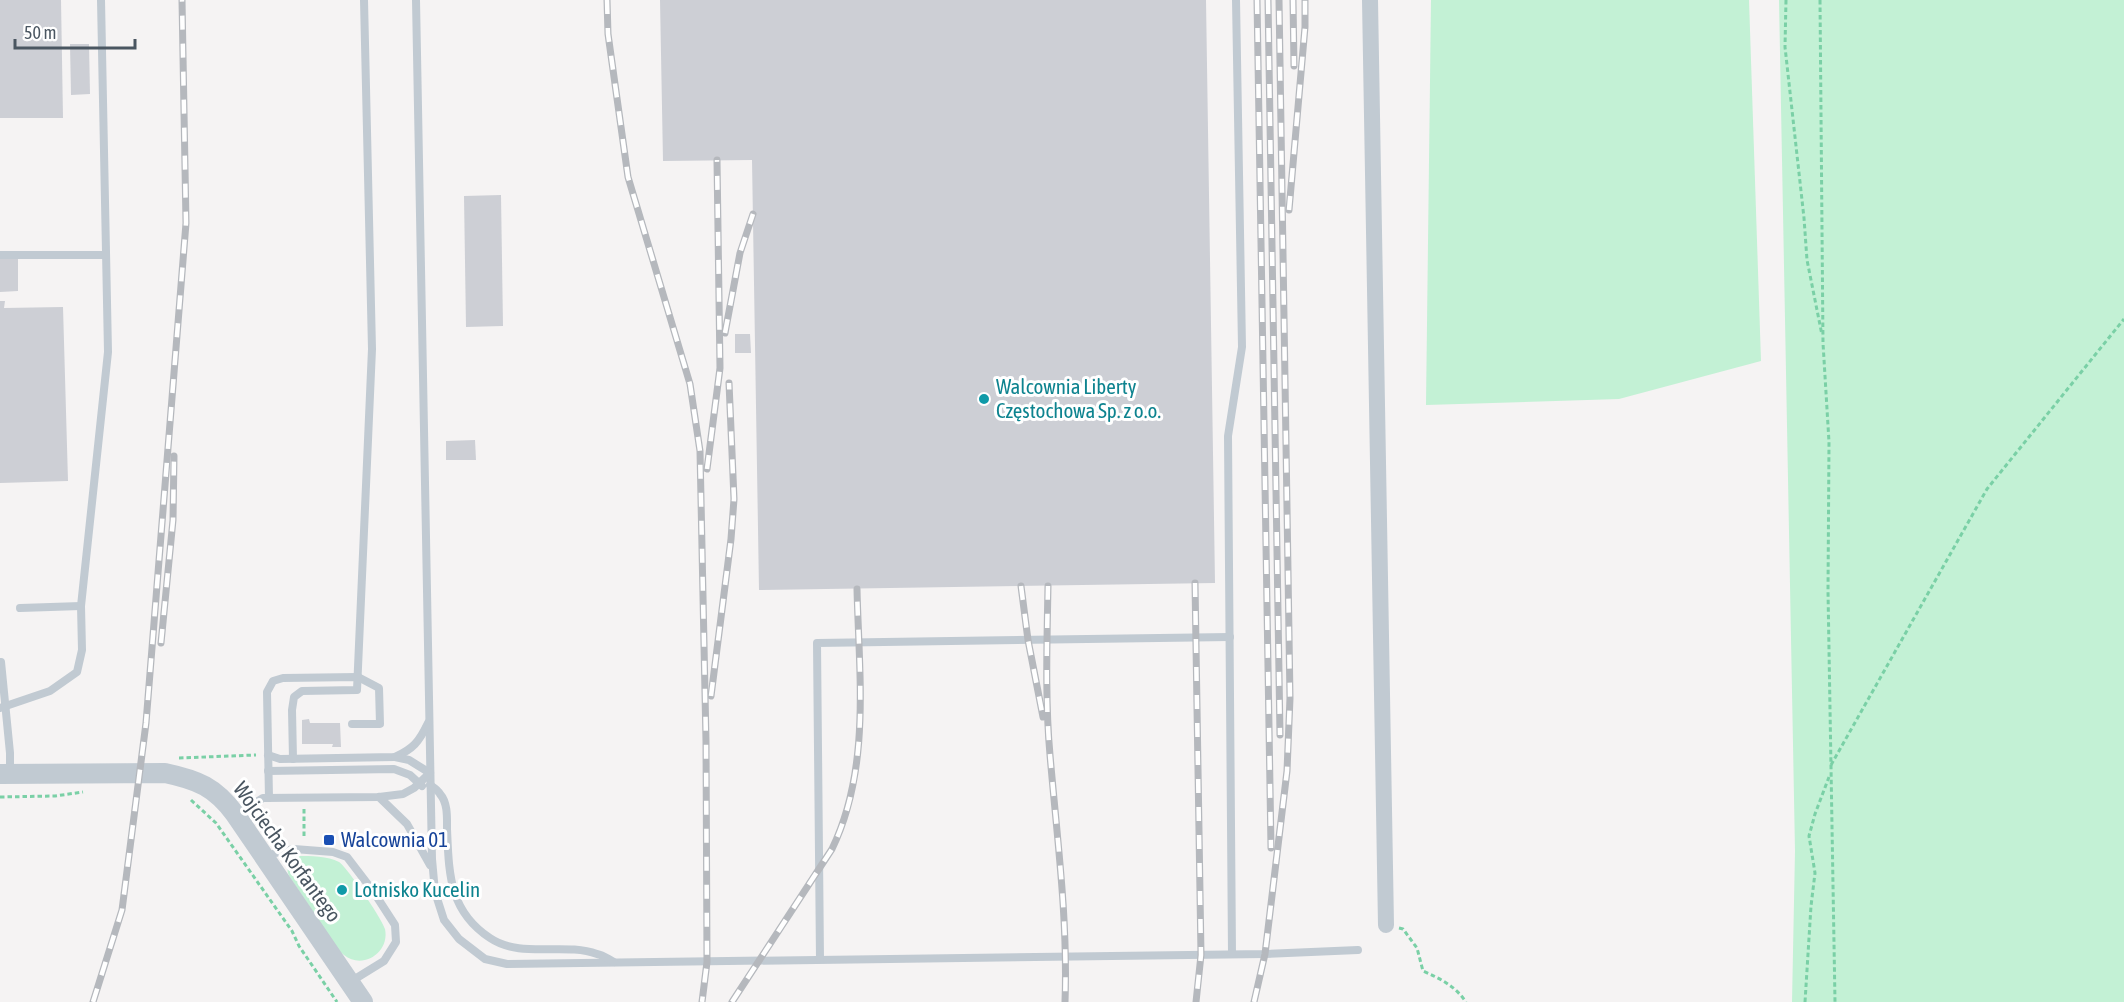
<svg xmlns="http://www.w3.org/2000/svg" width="2124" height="1002" viewBox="0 0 2124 1002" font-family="'Asap Condensed',sans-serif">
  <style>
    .green { fill: #c3f1d5 }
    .building { fill: #cdcfd5 }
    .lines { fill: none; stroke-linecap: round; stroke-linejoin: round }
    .path { stroke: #7ad0a6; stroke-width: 3; stroke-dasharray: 4.5 3; stroke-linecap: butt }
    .service { stroke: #c1cad2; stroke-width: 8 }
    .minor { stroke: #c1cad2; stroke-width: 16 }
    .tertiary { stroke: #c1cad2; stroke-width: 20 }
    .rail-casing { stroke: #b5b8bd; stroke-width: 7 }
    .rail { stroke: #fff; stroke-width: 4.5; stroke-dasharray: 14; stroke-linecap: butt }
    .culture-dot { fill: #0f9aa8; stroke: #fff; stroke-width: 2 }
    .transit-dot { fill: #1a4fb4; stroke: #fff; stroke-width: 2 }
    .labels { text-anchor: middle; stroke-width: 6; stroke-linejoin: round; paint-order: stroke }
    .culture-label { font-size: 21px; fill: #0d838f; stroke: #fff; text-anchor: start }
    .transit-label { font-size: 21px; fill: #164399; stroke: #fff; text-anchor: start }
    .street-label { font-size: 21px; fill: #4a5661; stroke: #fff }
  </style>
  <rect width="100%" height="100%" fill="#f5f3f3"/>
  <g class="green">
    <polygon points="1431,0 1749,0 1761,361 1619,399 1426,405"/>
    <polygon points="1779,0 2124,0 2124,1002 1792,1002 1795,851"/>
    <path d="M298 856C310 856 328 856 339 862 347 867 383 920 385 929 390 953 362 970 344 955 337 950 332 940 327 933 315 914 302 895 289 876 285 867 290 860 298 856Z"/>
  </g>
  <g class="building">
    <polygon points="0,0 61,0 63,118 0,118"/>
    <polygon points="660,0 1206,0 1215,583 759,590 752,160 663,161"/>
    <polygon points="70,44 89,44 90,94 71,95"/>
    <polygon points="501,195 503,326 466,327 464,196"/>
    <polygon points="0,259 18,259 18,291 0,292"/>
    <polygon points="0,301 5,301 4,308 63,307 68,481 0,483"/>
    <polygon points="735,334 750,334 751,353 735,353"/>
    <polygon points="475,440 476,460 446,460 446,441"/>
    <polygon points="309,719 310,723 340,723 341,747 332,747 333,744 302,744 302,720"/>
  </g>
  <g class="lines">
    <g class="path">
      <polyline points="1786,0 1785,47 1804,218 1807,260 1822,335"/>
      <polyline points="1820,0 1823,343 1829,442 1828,591 1835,1002"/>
      <polyline points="179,758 256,755"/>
      <polyline points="1831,765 1987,489 2124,319"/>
      <polyline points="0,797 55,796 83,792"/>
      <polyline points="191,800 216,823 292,931 299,946 337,1002"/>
      <polyline points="304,809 304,838"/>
      <path d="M1399 928 1403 929 1417 948 1423 971C1441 979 1455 986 1466 1002"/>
      <polyline points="1805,1002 1811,906 1815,873 1809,836 1815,814 1829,777"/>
    </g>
    <g class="service">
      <polyline points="416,0 432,859 435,892 444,920 459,939 485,959 507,964 1265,954 1358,950"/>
      <polyline points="0,255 106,255"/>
      <polyline points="20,608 81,606"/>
      <polyline points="1,662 10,753 10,774"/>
      <polyline points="0,708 50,691 77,672 82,650 81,606 108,352 101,0"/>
      <path d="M268 755 280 759 395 757C413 749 419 742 428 723"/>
      <polyline points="293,759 292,710 294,697 302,691 357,690 372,349 364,0"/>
      <polyline points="268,771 394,769 410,775 422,786"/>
      <path d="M430 785C433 787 438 790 440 794 448 803 447 818 447 829 449 874 449 911 490 938 521 959 564 942 597 954 603 955 608 959 614 962"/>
      <polyline points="379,797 407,824 430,865"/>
      <polyline points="269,798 267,692 273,681 283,678 358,677 379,688 380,724 352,724"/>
      <polyline points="236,814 263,798 379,797 403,794 414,788 430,773 409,760 395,757"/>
      <polyline points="267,860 275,853 294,849 333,852 347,857 373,891 395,925 396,942 384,961 350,982"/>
      <polyline points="1232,954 1228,436 1242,347 1236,0"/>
      <polyline points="820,959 817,643 1230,637"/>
    </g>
    <polyline class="minor" points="1370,0 1386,925"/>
    <path class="tertiary" d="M0 774 165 773C198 780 215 787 235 814L363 1002"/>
    <defs>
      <g id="rail">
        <polyline points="607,0 608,34 628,177 690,384 700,451 706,741 707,962 702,1002"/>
        <polyline points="1257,0 1271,848"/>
        <polyline points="1268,0 1280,735"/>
        <polyline points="1293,0 1294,66"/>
        <polyline points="1289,210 1305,27 1305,0"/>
        <polyline points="725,333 740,253 753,214"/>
        <polyline points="707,469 720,368 717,160"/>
        <polyline points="1195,583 1201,955 1196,1002"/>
        <polyline points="1021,586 1028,640 1043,717"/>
        <path d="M1048 586C1047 640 1045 701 1050 755 1057 838 1068 919 1065 1002"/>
        <polyline points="161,643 173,520 174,456"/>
        <polyline points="711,696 731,539 734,499 729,383"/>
        <polyline points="93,1002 122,910 146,723 186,223 182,0"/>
        <path d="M732 1002 832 849C871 768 859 676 857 589"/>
        <polyline points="1254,1002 1265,954 1287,771 1290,698 1279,0"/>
      </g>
    </defs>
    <use href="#rail" class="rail-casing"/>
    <use href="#rail" class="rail"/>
  </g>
  <g class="culture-dot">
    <circle cx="984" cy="399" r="6"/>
    <circle cx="342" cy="890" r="6"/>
  </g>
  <rect class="transit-dot" x="323" y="834" width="12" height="12" rx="3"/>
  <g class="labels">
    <g class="culture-label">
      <text x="996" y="394">Walcownia Liberty<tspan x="996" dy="24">Częstochowa Sp. z o.o.</tspan></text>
      <text x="354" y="897">Lotnisko Kucelin</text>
    </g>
    <g class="transit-label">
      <text x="341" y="847">Walcownia 01</text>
    </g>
    <g class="street-label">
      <text transform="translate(287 852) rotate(54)" y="7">Wojciecha Korfantego</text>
    </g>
  </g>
  <path d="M15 39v9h120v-9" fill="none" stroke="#4a5661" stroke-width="3"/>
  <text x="24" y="39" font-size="18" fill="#4a5661" stroke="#ffffff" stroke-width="4.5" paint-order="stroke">50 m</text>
</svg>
